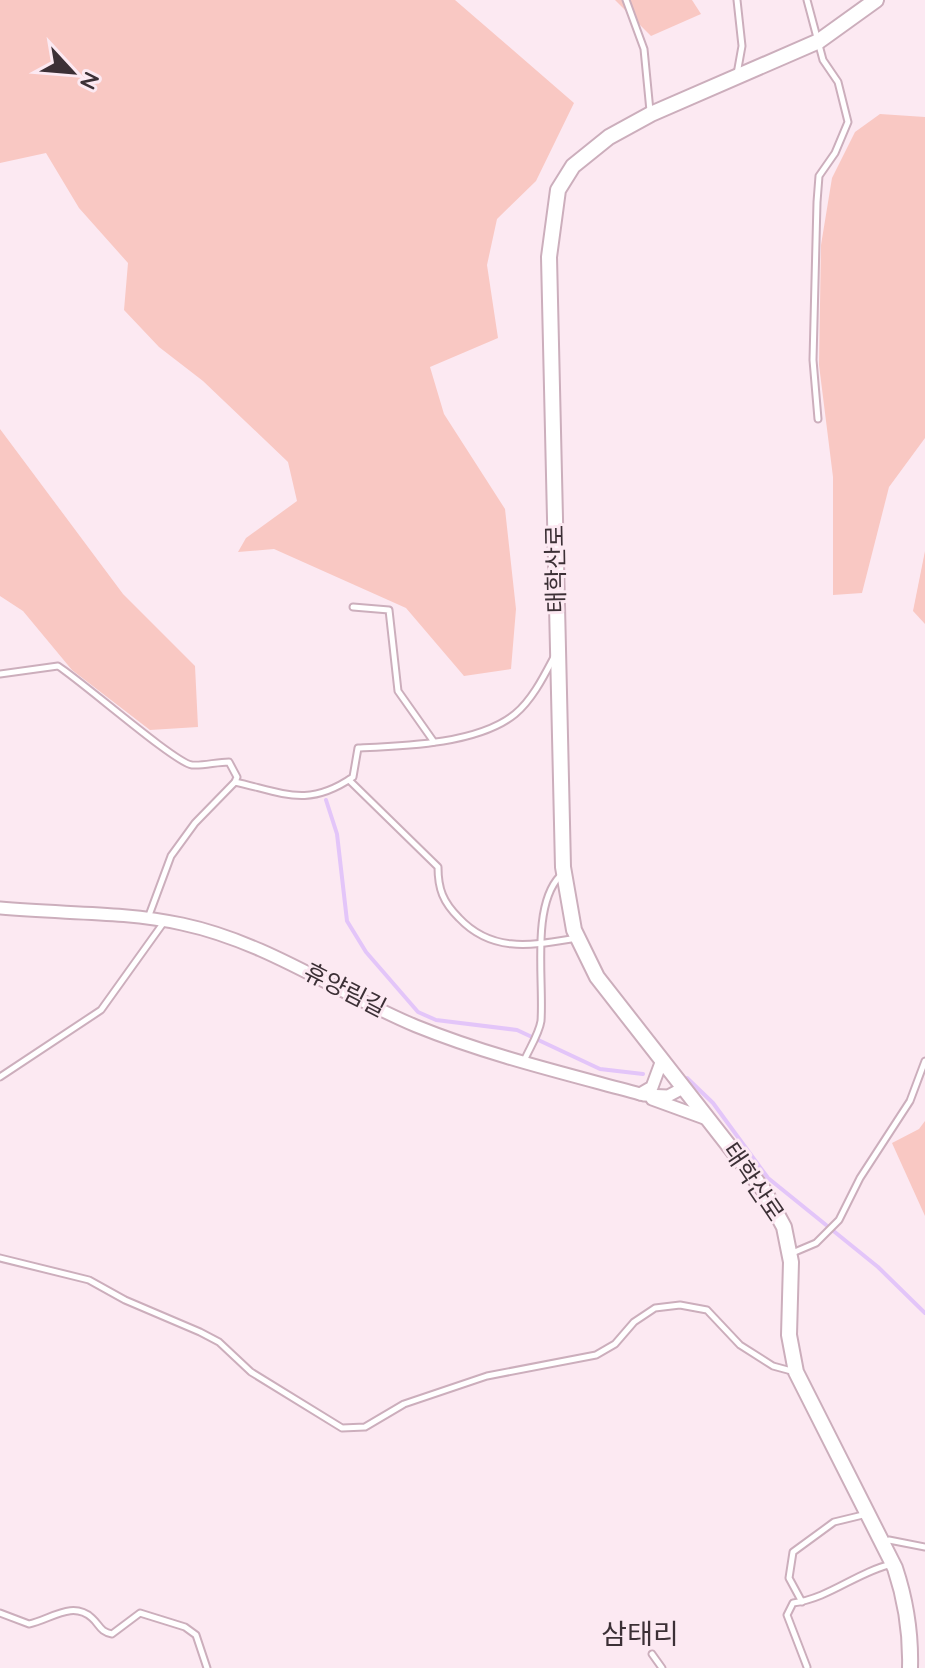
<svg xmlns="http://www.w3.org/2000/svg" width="925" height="1668" viewBox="0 0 925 1668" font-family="Quicksand,'Noto Sans KR',sans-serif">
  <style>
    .green { fill: #f9c8c3 }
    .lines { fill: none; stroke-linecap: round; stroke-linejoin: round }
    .stream { stroke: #e3c5f9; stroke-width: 4 }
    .service-casing { stroke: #ccaebc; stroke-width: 9 }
    .minor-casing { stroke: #ccaebc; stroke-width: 15 }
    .tertiary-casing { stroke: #ccaebc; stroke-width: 18 }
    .service { stroke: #fff; stroke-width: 5 }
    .minor { stroke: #fff; stroke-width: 11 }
    .tertiary { stroke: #fff; stroke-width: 14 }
    .labels { text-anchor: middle; stroke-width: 6; stroke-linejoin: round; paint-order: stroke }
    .street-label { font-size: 24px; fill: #3c3036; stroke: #fce9f2 }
    .quarter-label { font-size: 28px; fill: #3c3036; stroke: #fce9f2 }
  </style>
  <rect width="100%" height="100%" fill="#fce9f2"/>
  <g class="green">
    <polygon points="0,0 455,0 574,103 536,181 497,219 487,265 498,338 430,367 444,414 505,509 516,609 511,669 464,676 406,608 274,549 238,552 246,538 297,501 288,462 203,381 159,347 124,310 128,263 79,208 46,153 0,163"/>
    <polygon points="615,0 692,0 701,14 651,36"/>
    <polygon points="880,114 925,117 925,438 889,487 862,593 833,595 833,477 819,365 821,245 832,178 855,132"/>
    <polygon points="0,429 123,594 195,666 198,727 150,730 72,670 23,611 0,596"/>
    <polygon points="925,551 925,624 913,611"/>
    <polygon points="925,1121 925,1216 892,1143 919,1129"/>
  </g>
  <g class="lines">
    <g class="stream">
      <polyline points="326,800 337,834 347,921 366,952 418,1012 436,1020 517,1030 600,1069 643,1074"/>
      <polyline points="687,1078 713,1103 768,1178 878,1267 925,1313"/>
    </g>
    <defs>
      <g id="service">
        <polyline points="626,0 644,49 650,111"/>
        <polyline points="807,0 823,60 838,82 848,122 835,153 819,176 817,202 813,360 818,419"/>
        <polyline points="737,74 742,46 737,0"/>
        <polyline points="353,607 389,610 398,691 434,742"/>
        <path d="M0 674 58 666C83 682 175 763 192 765 203 766 217 762 229 762L237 777 235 782"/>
        <path d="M349 780 438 867C438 889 443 902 459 918 493 954 533 945 577 938"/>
        <path d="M148 918 171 856 195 823 235 782C284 793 308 808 353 777L358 748C404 746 478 744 515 714 532 700 544 676 554 657"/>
        <path d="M524 1061C529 1049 539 1034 541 1021 544 981 531 906 560 876"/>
        <polyline points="0,1077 101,1010 164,922"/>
        <polyline points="790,1254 816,1243 839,1220 860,1178 910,1101 925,1061"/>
        <polyline points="0,1258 89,1280 125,1300 200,1332 219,1342 251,1372 342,1428 365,1427 404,1404 487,1376 596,1355 615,1344 634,1322 655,1308 680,1305 707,1310 740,1345 773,1366 795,1372"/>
        <polyline points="884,1543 889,1540 925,1547"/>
        <polyline points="802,1602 789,1578 793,1552 834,1522 867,1514"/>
        <path d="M0 1613 29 1624C50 1620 72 1600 92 1618 100 1625 100 1632 112 1634L140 1613 185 1627 196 1635 207 1668"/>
        <polyline points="652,1654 662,1668"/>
        <path d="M807 1667 787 1615 793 1603C830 1598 857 1572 892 1564"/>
      </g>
      <g id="minor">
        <path d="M0 908C61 914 122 911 182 924 267 942 337 993 416 1026 490 1056 567 1074 644 1095L668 1096 683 1088"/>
        <polyline points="640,1094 652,1087 662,1060"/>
        <polyline points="652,1099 707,1119"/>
      </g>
      <path id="tertiary" d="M876 0 819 41 651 114 609 137 573 166 558 190 549 257 563 867 574 930 597 977 765 1192 784 1227 791 1262 789 1335 796 1372 895 1568C906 1601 911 1633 910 1668"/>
    </defs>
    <use href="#service" class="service-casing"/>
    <use href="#minor" class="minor-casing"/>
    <use href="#tertiary" class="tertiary-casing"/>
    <use href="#service" class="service"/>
    <use href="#minor" class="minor"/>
    <use href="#tertiary" class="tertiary"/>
  </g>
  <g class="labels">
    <g class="street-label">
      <text transform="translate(556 569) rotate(-91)" y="8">태학산로</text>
      <text transform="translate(345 990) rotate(27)" y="8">휴양림길</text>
      <text transform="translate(753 1182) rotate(56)" y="8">태학산로</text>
    </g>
    <g class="quarter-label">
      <text x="640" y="1644">삼태리</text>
    </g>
  </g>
  <g transform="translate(72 72) rotate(116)" stroke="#fce9f2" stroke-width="6" paint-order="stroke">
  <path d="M0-6L14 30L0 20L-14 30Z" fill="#3c3036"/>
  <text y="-12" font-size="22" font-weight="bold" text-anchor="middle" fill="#3c3036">N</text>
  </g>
</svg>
